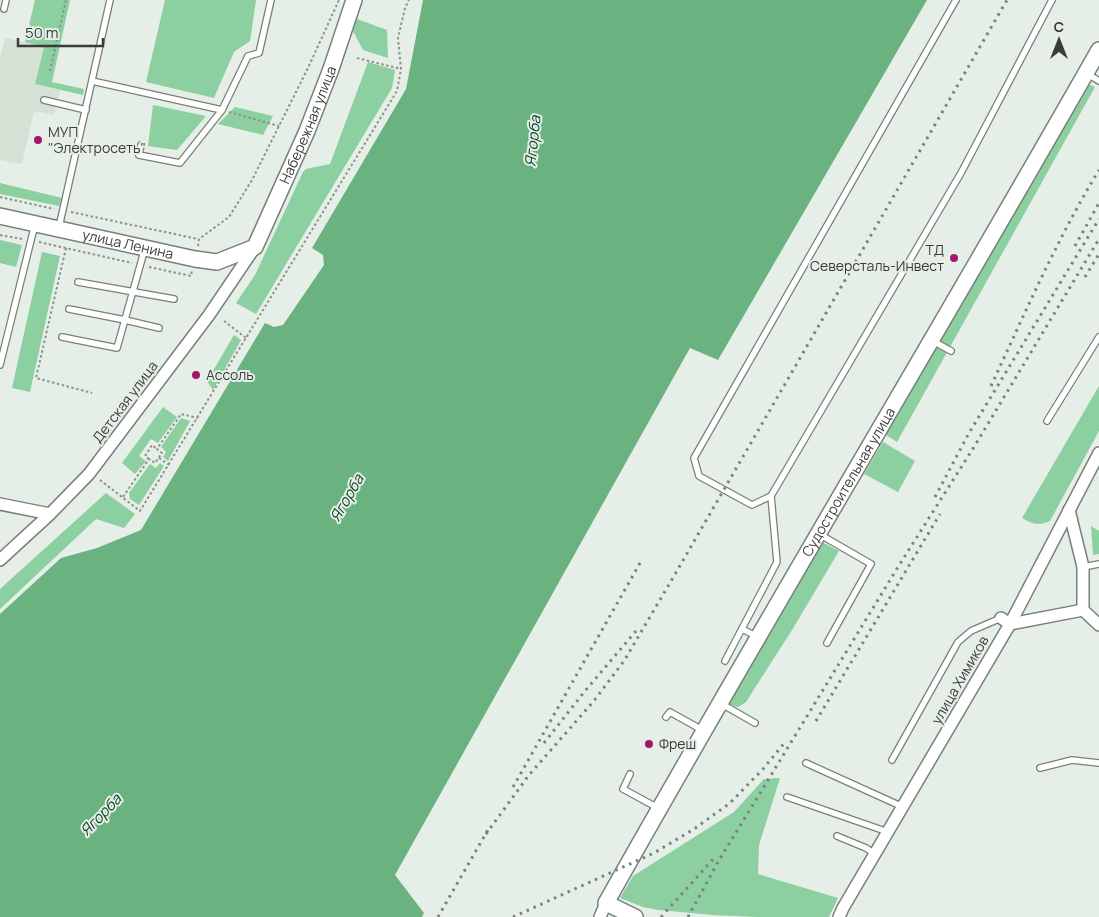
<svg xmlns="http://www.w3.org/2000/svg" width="1099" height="917" viewBox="0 0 1099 917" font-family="Manrope,sans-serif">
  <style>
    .built { fill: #d4e2d6 }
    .green { fill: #8ccfa0 }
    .water { fill: #6bb281 }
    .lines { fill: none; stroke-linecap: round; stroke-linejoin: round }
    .lane-casing { stroke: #788079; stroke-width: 8 }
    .street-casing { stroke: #788079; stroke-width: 14 }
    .secondary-casing { stroke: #788079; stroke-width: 18 }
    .path { stroke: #8c928d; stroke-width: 2; stroke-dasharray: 2.5 2.5; stroke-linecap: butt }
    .lane { stroke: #fff; stroke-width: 5.5 }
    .street { stroke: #fff; stroke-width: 11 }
    .secondary { stroke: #fff; stroke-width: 15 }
    .rail { stroke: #7c817d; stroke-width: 3; stroke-dasharray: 2.5 5; stroke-linecap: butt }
    .poi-dot { fill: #9e196b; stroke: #e5eee7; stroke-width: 2 }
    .labels { text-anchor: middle; stroke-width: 4; stroke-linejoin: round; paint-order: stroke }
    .street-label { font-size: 14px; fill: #393c3a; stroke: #e5eee7 }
    .poi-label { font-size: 14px; fill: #393c3a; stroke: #e5eee7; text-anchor: start }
    .water-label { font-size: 15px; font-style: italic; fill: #0b4323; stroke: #e5eee7 }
  </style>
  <rect width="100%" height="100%" fill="#e5eee7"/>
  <polygon class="built" points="5,38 44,46 35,84 60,90 54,115 34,111 22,164 0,160 0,59"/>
  <g class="green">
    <polygon points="35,0 70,0 52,82 84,89 83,95 35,84 44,47 25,42"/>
    <polygon points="165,0 256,0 250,41 234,52 214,98 146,82"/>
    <polygon points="357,19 387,30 388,58 363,50 353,31"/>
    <polygon points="368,62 395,70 392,88 256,314 236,303 255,275 303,172 306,169 330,164"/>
    <polygon points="1088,84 1095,87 897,442 886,435"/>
    <polygon points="153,105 206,116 177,150 148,146"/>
    <polygon points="235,107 273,116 263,135 218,124"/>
    <polygon points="0,183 62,198 59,206 0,194"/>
    <polygon points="0,240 22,245 16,267 0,263"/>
    <polygon points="42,252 60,256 30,392 12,388"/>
    <polygon points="234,335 241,340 213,390 207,381"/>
    <path d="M1099 386V431L1050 521C1038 526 1033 524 1022 518Z"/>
    <polygon points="163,407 177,417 158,443 151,439 139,456 146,461 135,474 122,463"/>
    <polygon points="181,418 190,421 168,461 163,457 166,452 161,447"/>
    <polygon points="883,442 915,461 898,492 864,474"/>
    <polygon points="160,463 164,466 139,505 130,499 129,493 150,464 156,468"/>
    <polygon points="106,493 135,514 124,528 96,519 0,609 0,589"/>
    <polygon points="1091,526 1099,531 1099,554 1093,555"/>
    <polygon points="822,542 839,551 792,630 746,702 738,707 727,704"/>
    <polygon points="780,778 759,845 758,874 838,898 829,917 757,917 713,915 658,910 643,907 620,898 633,876 734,812 764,779"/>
  </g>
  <polygon class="water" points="423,0 927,0 718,360 690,348 395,875 424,913 422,917 0,917 0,614 61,558 97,548 141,530 265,323 274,327 283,325 324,265 323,255 312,248 406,89"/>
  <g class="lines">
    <defs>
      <g id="lane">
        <polyline points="956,0 694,458 699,476 752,505 771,496 961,173 1052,0"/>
        <polyline points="4,9 6,0"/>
        <polyline points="1086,73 1099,81"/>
        <polyline points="92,81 222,110 180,163 139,155 141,145"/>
        <polyline points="44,100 86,110"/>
        <polyline points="222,110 248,56 259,53 271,0"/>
        <polyline points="59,227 110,0"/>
        <polyline points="78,282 174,299"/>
        <polyline points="69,309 125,320 159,328"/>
        <polyline points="62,337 117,348 145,248"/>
        <polyline points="931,340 951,351"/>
        <polyline points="0,365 35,224"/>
        <polyline points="1047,421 1099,337"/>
        <polyline points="819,534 871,564 827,643"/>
        <polyline points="1083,567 1099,564"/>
        <polyline points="742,629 758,637"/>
        <polyline points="725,661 777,562 771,496"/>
        <polyline points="720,703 755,723"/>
        <polyline points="666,717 670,712 704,731"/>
        <polyline points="892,760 958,642 971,631 1001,618"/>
        <polyline points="806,763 903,807"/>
        <polyline points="1040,768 1072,760 1099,763"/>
        <polyline points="630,774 623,789 658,808"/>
        <polyline points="787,797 888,832"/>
        <polyline points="837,836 866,848 875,854"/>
      </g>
      <g id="street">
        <polyline points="0,504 50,514"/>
        <polyline points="1069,510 1083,567 1083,610 1099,625"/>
        <polyline points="0,560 50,514 89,474 209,315 255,247"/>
        <polyline points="1001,618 1010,624 1083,610"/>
        <polyline points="600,917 606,903"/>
        <polyline points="839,917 843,908 1010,624 1099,453"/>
      </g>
      <g id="secondary">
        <path id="s1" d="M0 216 195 259 217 262 255 247 307 131 331 69 354 0"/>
        <path id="s2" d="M635 917 606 903C767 616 937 335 1099 50"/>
      </g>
    </defs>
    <use href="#lane" class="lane-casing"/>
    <use href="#street" class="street-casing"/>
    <use href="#secondary" class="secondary-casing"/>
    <g class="path">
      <polyline points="357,58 401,69"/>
      <polyline points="50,71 66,0"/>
      <polyline points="229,112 279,126"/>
      <polyline points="0,197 54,209"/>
      <polyline points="71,212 198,239"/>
      <polyline points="0,235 22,239"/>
      <polyline points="39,242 132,263"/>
      <polyline points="198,246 199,239 229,217 252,180 308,68 339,0"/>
      <polyline points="66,248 36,378 92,393"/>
      <polyline points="149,267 191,276 192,270"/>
      <polyline points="224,321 246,338"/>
      <polyline points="159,458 169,465"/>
      <polyline points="149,459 145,456 152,445 157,449"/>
      <polyline points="100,480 140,511 397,91 401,69 398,38 405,8 409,0"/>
      <polyline points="123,497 149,459 155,463 162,453 157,449 181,414 198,418"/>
    </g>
    <use href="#lane" class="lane"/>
    <use href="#street" class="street"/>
    <use href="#secondary" class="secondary"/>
    <g class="rail">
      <polyline points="1075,246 1099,203"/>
      <polyline points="1085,277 1099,254"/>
      <path d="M991 386C1025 313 1057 239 1099 170"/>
      <polyline points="935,497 969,433 1099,219"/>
      <polyline points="816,721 940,514"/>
      <polyline points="544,743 585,691 636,631"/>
      <polyline points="513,787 640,563"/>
      <polyline points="486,834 529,775 593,702 624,661 674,576 1007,0"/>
      <polyline points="438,917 489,828"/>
      <polyline points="513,917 654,853 694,829 730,803 763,769 786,741"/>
      <polyline points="661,917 716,856"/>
      <polyline points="688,917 718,862 898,567 974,447 1099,239"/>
    </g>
  </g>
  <g class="poi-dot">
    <circle cx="38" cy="140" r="5"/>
    <circle cx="954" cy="258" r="5"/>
    <circle cx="196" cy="375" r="5"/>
    <circle cx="649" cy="744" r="5"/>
  </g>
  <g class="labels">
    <g class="street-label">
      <text dy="5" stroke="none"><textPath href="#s1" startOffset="396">Набережная улица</textPath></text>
      <text dy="5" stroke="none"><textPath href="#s1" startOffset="131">улица Ленина</textPath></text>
      <text transform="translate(125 402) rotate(-53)" y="5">Детская улица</text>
      <text dy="5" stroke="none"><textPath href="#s2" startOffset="518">Судостроительная улица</textPath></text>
      <text transform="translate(960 680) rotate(-60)" y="5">улица Химиков</text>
    </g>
    <g class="poi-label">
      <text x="48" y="137">МУП<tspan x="48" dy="16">"Электросеть"</tspan></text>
      <text x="944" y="255" text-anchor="end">ТД<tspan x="944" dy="16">Северсталь-Инвест</tspan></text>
      <text x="206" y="380">Ассоль</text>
      <text x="659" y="749">Фреш</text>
    </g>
    <g class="water-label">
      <text transform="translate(533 141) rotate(-84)" y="5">Ягорба</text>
      <text transform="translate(347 498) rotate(-60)" y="5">Ягорба</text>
      <text transform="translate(101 815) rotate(-46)" y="5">Ягорба</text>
    </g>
  </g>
  <g transform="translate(1059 40)" stroke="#e5eee7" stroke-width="4" paint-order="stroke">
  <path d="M0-4L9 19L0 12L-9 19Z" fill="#393c3a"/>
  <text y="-8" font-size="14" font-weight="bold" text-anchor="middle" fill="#393c3a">С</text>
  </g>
  <path d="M18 38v8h85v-8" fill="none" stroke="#393c3a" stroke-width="2.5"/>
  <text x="25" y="38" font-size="15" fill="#393c3a" stroke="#e5eee7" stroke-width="4" paint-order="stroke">50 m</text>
</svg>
